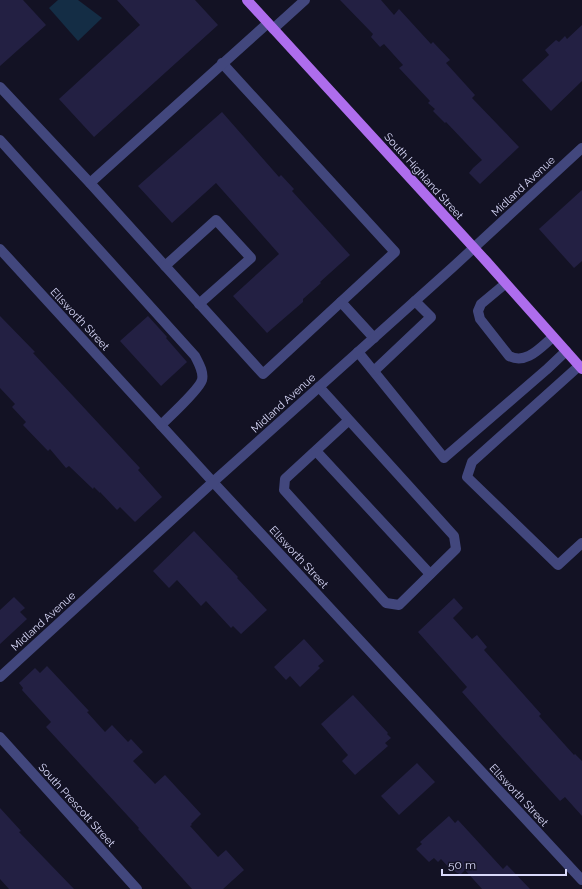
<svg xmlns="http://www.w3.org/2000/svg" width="582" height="889" viewBox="0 0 582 889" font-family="Raleway,sans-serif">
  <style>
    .water { fill: #142d45 }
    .building { fill: #232043 }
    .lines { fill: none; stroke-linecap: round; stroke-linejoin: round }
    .minor { stroke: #42477d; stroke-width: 10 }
    .major { stroke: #ae6ded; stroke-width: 10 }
    .labels { text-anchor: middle; stroke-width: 3; stroke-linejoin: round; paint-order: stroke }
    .street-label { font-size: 11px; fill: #d9d9fa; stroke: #131224 }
  </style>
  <rect width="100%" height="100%" fill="#131224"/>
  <polygon class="water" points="58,0 78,0 102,18 78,41 49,8"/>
  <g class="building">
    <polygon points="0,0 23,0 46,25 0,66"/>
    <polygon points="117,0 195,0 218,25 94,137 59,99 140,25"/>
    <polygon points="340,0 381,0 394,15 399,9 431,44 433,42 450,60 446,63 475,95 472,98 519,147 480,184 469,173 473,168 482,160 446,122 445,123 433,111 435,109 428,103 430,101 399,68 403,65 384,44 380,47 371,37 373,34"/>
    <polygon points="582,25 582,81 551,111 522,80 549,55 545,50 556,40 559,42 565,36 567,39"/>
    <polygon points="222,112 279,177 281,175 294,189 292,191 350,255 320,282 321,283 303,299 303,302 267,333 233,296 279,254 216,183 172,223 138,186"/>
    <polygon points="582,190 582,261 574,268 539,229"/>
    <polygon points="0,316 35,352 33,353 140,468 138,470 162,497 135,522 120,507 117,510 100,492 100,493 94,487 93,489 69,466 66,468 50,449 48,451 23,425 26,422 12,407 15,404 0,388"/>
    <polygon points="148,316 167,337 166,338 187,362 161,386 120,341"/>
    <polygon points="194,531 238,577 237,578 267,610 241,634 233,626 231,628 206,601 201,606 177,580 169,588 153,571"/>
    <polygon points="14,597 25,608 20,612 27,619 0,644 0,610"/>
    <polygon points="454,598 463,608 453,618 472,639 477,635 487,647 484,650 541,714 539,716 574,755 575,754 582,761 582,816 565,797 560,801 502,737 462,692 467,687 418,632"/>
    <polygon points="304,639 324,661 318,666 320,668 300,687 290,676 286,680 274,667"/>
    <polygon points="47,666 89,711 87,712 105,732 112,725 128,742 131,739 143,752 133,761 155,784 165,775 201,814 191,824 192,825 190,826 218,857 226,850 244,870 223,889 192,889 138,829 139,828 46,727 51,722 22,690 23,688 19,683 35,668 40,673"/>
    <polygon points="353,695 388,733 387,734 391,738 385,743 388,746 355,775 342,761 348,755 321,724"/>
    <polygon points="417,763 435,782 399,815 381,796"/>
    <polygon points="0,808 21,831 19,832 74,889 9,889 0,879"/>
    <polygon points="449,816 455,823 458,820 503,869 507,865 530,889 482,889 465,870 460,875 458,873 457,873 453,870 452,871 441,859 438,862 434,858 429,862 416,849 422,844 420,842"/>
  </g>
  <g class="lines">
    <g class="minor">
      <polyline points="273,29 305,0"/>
      <polyline points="0,87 90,183 263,374 395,252 222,63"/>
      <path d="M0 140 195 356C199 364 204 372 202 380 199 390 169 417 161 425"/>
      <polyline points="90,183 268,23"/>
      <polyline points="0,249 213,482 582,880"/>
      <polyline points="165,266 216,220 251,258 199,304"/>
      <path d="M505 284 481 304 478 311 480 319 509 356C526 365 540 348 553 337"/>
      <polyline points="341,302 374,338"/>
      <polyline points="358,352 444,458 546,370 566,351"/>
      <polyline points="579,366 472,462 467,477 558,565 582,543"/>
      <polyline points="374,371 431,317 415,301"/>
      <polyline points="319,387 330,399 454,536 456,549 399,605 386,603 284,490 285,479 349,420"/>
      <polyline points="316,451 430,574"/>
      <polyline points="0,677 213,482 453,267 582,148"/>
      <polyline points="0,737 137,889"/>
    </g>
    <polyline class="major" points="247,0 486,261 582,369"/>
  </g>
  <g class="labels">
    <g class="street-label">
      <text transform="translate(424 176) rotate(48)" y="4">South Highland Street</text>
      <text transform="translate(523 186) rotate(-43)" y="4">Midland Avenue</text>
      <text transform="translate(80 319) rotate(47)" y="4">Ellsworth Street</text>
      <text transform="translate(283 403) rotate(-42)" y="4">Midland Avenue</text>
      <text transform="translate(299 557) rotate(47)" y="4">Ellsworth Street</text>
      <text transform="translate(43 621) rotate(-42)" y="4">Midland Avenue</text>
      <text transform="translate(519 795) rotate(47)" y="4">Ellsworth Street</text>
      <text transform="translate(77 805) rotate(48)" y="4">South Prescott Street</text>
    </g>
  </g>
  <path d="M442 869v6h124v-6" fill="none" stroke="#d9d9fa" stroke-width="2"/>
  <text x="448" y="869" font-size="12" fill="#d9d9fa" stroke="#131224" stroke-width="3" paint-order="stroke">50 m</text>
</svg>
